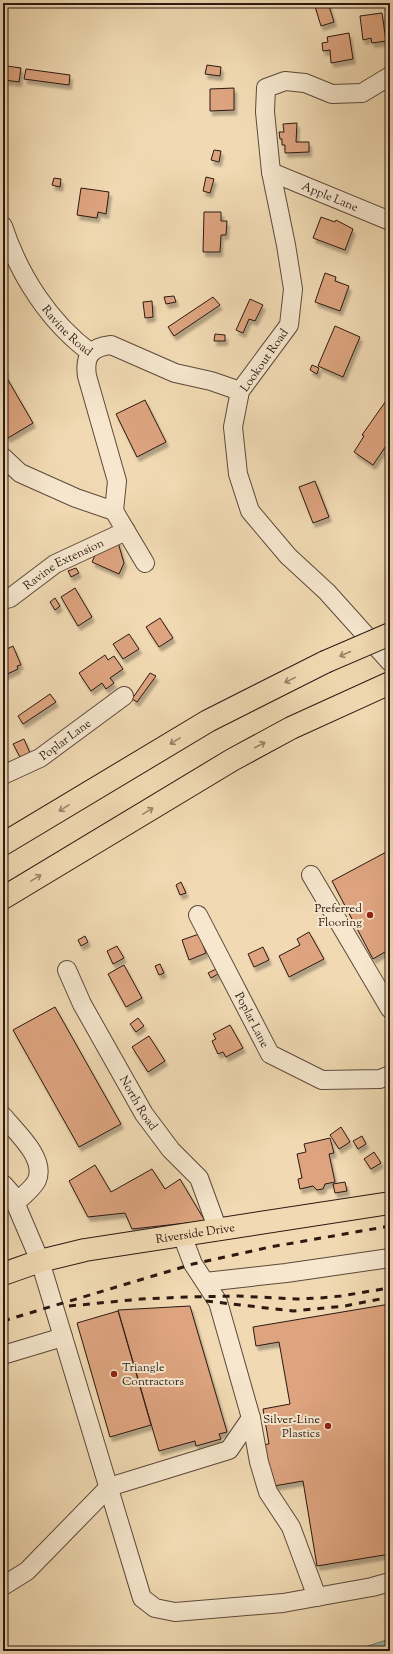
<svg xmlns="http://www.w3.org/2000/svg" width="393" height="1654" viewBox="0 0 393 1654" font-family="'Sorts Mill Goudy',serif">
  <style>
    .water { fill: #9bbba8; stroke: #6e7a6c }
    .building { fill: #dda47f; stroke: #2b1912; filter: url(#shadow) }
    .lines { fill: none; stroke-linecap: round; stroke-linejoin: round }
    .minor-casing { stroke: #5c493a; stroke-width: 20 }
    .major-casing { stroke: #2b1912; stroke-width: 24 }
    .highway-casing { stroke: #2b1912; stroke-width: 24 }
    .minor { stroke: #f6e7ce; stroke-width: 18 }
    .major { stroke: #f1dab3; stroke-width: 22 }
    .highway { stroke: #f1dab3; stroke-width: 22 }
    .rail { stroke: #2b1912; stroke-width: 3; stroke-dasharray: 7 7; stroke-linecap: butt }
    .highway-bridge-casing { stroke: #2b1912; stroke-width: 24; stroke-linecap: butt }
    .highway-bridge { stroke: #f1dab3; stroke-width: 22 }
    .oneway { stroke: #98836b }
    .poi-dot { fill: #8f2418; stroke: #f6e7ce; stroke-width: 1.5 }
    .labels { text-anchor: middle; stroke-width: 4; stroke-linejoin: round; paint-order: stroke }
    .street-label { font-size: 12px; fill: #2b1912; stroke: #f6e7ce }
    .poi-label { font-size: 12px; fill: #2b1912; stroke: #f6e7ce; text-anchor: end }
  </style>
  <defs>
    <filter id="shadow"><feDropShadow dx="2.5" dy="4.5" stdDeviation="1" flood-color="#0004"/></filter>
  </defs>
  <rect width="100%" height="100%" fill="#f1dab3"/>
  <filter id="stains"><feTurbulence type="fractalNoise" baseFrequency=".005" numOctaves="4"/><feColorMatrix values="0 0 0 0 .2 0 0 0 0 .09 0 0 0 0 .02 0 0 0 .5 -.17"/></filter>
  <radialGradient id="worn" r=".72"><stop offset=".6" stop-color="#630" stop-opacity="0"/><stop offset="1" stop-color="#630" stop-opacity=".3"/></radialGradient>
  <polygon class="water" points="390,1639 390,1651 352,1651"/>
  <g class="building">
    <polygon points="314,3 328,3 334,22 321,26"/>
    <polygon points="382,13 386,41 372,43 371,38 363,40 360,16"/>
    <polygon points="349,33 353,59 331,63 330,50 323,51 322,43 328,42 327,37"/>
    <polygon points="207,65 221,67 220,76 205,74"/>
    <polygon points="7,66 21,68 19,82 5,80"/>
    <polygon points="26,69 70,75 69,85 24,79"/>
    <polygon points="234,88 234,110 210,111 210,89"/>
    <polygon points="297,123 296,142 309,142 309,152 285,153 285,145 282,145 282,139 280,139 279,132 284,132 283,124"/>
    <polygon points="214,150 221,151 219,162 211,160"/>
    <polygon points="206,177 214,179 210,193 203,191"/>
    <polygon points="54,178 61,179 60,187 52,185"/>
    <polygon points="81,188 109,192 106,214 98,212 97,218 77,215"/>
    <polygon points="204,212 221,212 221,221 227,221 226,235 221,235 220,252 203,252"/>
    <polygon points="321,217 335,222 336,220 353,229 345,250 313,238"/>
    <polygon points="325,273 336,277 335,281 349,286 340,311 315,302"/>
    <polygon points="174,296 176,302 166,304 164,297"/>
    <polygon points="213,297 220,305 174,336 168,327"/>
    <polygon points="250,299 263,305 255,321 249,319 243,333 236,330"/>
    <polygon points="152,301 153,317 145,318 143,302"/>
    <polygon points="335,326 360,337 343,377 318,366"/>
    <polygon points="215,334 225,335 225,341 214,341"/>
    <polygon points="312,365 319,368 317,374 310,370"/>
    <polygon points="3,366 6,371 4,373 33,423 8,438 3,429"/>
    <polygon points="388,398 390,400 390,440 373,465 354,452 364,436 362,435"/>
    <polygon points="145,400 166,442 137,457 116,414"/>
    <polygon points="315,481 329,517 313,523 299,487"/>
    <polygon points="117,539 124,563 119,574 92,562 97,551"/>
    <polygon points="76,568 79,573 71,577 68,571"/>
    <polygon points="75,588 92,617 78,626 61,597"/>
    <polygon points="55,598 60,606 55,610 50,602"/>
    <polygon points="160,618 173,638 159,647 146,627"/>
    <polygon points="129,634 139,649 123,659 113,644"/>
    <polygon points="13,646 21,665 17,666 18,669 3,676 3,651"/>
    <polygon points="105,655 108,660 114,656 123,669 110,678 114,683 106,689 102,683 91,691 79,673"/>
    <polygon points="150,673 156,676 137,702 132,699"/>
    <polygon points="50,694 56,702 23,724 18,716"/>
    <polygon points="24,739 30,753 20,757 13,744"/>
    <polygon points="390,850 390,949 373,959 332,881"/>
    <polygon points="181,882 186,893 180,895 176,885"/>
    <polygon points="309,932 324,959 289,977 279,956 300,945 297,939"/>
    <polygon points="199,934 206,953 189,960 182,940"/>
    <polygon points="85,936 88,942 81,946 78,940"/>
    <polygon points="117,946 124,958 113,964 107,951"/>
    <polygon points="263,947 269,960 254,967 248,954"/>
    <polygon points="160,964 164,973 159,975 155,966"/>
    <polygon points="124,965 142,998 126,1007 108,974"/>
    <polygon points="216,969 218,974 211,978 208,973"/>
    <polygon points="55,1007 121,1124 79,1147 13,1030"/>
    <polygon points="138,1018 144,1026 136,1032 130,1024"/>
    <polygon points="230,1025 243,1048 226,1057 223,1052 218,1054 212,1041 216,1039 213,1034"/>
    <polygon points="149,1036 165,1061 148,1072 132,1047"/>
    <polygon points="341,1127 350,1142 339,1149 330,1135"/>
    <polygon points="362,1136 366,1144 358,1149 353,1141"/>
    <polygon points="330,1138 334,1153 329,1154 335,1182 325,1184 323,1189 317,1190 313,1186 300,1189 298,1179 302,1178 297,1154 306,1152 304,1144"/>
    <polygon points="374,1152 381,1163 371,1169 364,1159"/>
    <polygon points="95,1165 111,1192 152,1169 165,1189 180,1179 205,1221 132,1229 125,1213 88,1217 69,1181"/>
    <polygon points="345,1182 347,1191 335,1193 333,1184"/>
    <polygon points="390,1304 390,1554 317,1566 303,1481 268,1487 261,1445 269,1444 263,1409 290,1404 279,1342 256,1346 253,1327"/>
    <polygon points="190,1306 227,1432 219,1434 221,1439 196,1446 195,1441 159,1451 118,1310"/>
    <polygon points="118,1311 151,1425 110,1437 77,1323"/>
  </g>
  <g class="lines">
    <defs>
      <g id="minor">
        <polyline points="390,76 362,93 332,94 305,83 285,81 266,88 265,112 271,172 286,245 293,289 289,325 240,391 233,427 238,474 250,511 288,556 327,592 390,662"/>
        <path id="s1" d="M271 172 390 221"/>
        <path id="s2" d="M3 226C19 275 49 322 91 353"/>
        <polyline points="3,457 20,473 76,498 114,511 145,563"/>
        <path d="M114 511 117 481 87 376C84 356 91 347 111 345L175 373 211 381 240 391"/>
        <path id="s3" d="M3 600 10 598 55 564 126 531"/>
        <path id="s4" d="M3 775 40 758 124 696"/>
        <polyline points="311,875 390,1009"/>
        <path id="s5" d="M198 915 270 1054 322 1080 380 1079 390 1075"/>
        <path id="s6" d="M67 970 82 1004 144 1114 171 1150 199 1178 218 1230"/>
        <path d="M3 1116C16 1132 46 1158 37 1180 34 1187 21 1198 15 1203"/>
        <polyline points="3,1184 11,1193 40,1261 142,1598 155,1608 175,1612 283,1603 372,1587 390,1582"/>
        <polyline points="205,1282 286,1273 390,1258"/>
        <polyline points="3,1355 63,1337"/>
        <polyline points="251,1418 259,1462 268,1492 291,1527 317,1597"/>
        <polyline points="3,1586 27,1571 109,1487 229,1450 251,1418 218,1302 193,1264 182,1235"/>
      </g>
      <g id="major">
        <path id="s7" d="M3 1274 40 1261 85 1250 390 1203"/>
      </g>
      <g id="highway">
        <polyline points="3,844 208,721 325,662"/>
        <polyline points="3,898 232,760 291,728 390,683"/>
      </g>
    </defs>
    <use href="#minor" class="minor-casing"/>
    <use href="#major" class="major-casing"/>
    <use href="#highway" class="highway-casing"/>
    <use href="#minor" class="minor"/>
    <use href="#major" class="major"/>
    <use href="#highway" class="highway"/>
    <g class="rail">
      <polyline points="206,1301 293,1311 345,1306 385,1298"/>
      <polyline points="69,1306 141,1299 187,1297 238,1296 297,1299 320,1298 341,1296 383,1289"/>
      <polyline points="3,1321 193,1264 270,1247 390,1226"/>
    </g>
    <defs>
      <polyline id="highway-bridge" points="325,662 390,634"/>
    </defs>
    <use href="#highway-bridge" class="highway-bridge-casing"/>
    <use href="#highway-bridge" class="highway-bridge"/>
  </g>
  <defs><path id="oneway-shaft" d="M-6 0H5M1.5-3L5.5 0L1.5 3" fill="none" stroke-width="1.6" stroke-linecap="round" stroke-linejoin="round"/></defs>
  <g class="oneway">
    <use href="#oneway-shaft" transform="translate(345 654) rotate(156)"/>
    <use href="#oneway-shaft" transform="translate(290 680) rotate(154)"/>
    <use href="#oneway-shaft" transform="translate(175 741) rotate(149)"/>
    <use href="#oneway-shaft" transform="translate(260 745) rotate(-28)"/>
    <use href="#oneway-shaft" transform="translate(64 808) rotate(149)"/>
    <use href="#oneway-shaft" transform="translate(148 811) rotate(-31)"/>
    <use href="#oneway-shaft" transform="translate(36 878) rotate(-31)"/>
  </g>
  <g class="poi-dot">
    <circle cx="370" cy="915" r="4"/>
    <circle cx="114" cy="1374" r="4"/>
    <circle cx="328" cy="1426" r="4"/>
  </g>
  <g class="labels">
    <g class="street-label">
      <text dy="4" stroke="none"><textPath href="#s1" startOffset="64">Apple Lane</textPath></text>
      <text dy="4" stroke="none"><textPath href="#s2" startOffset="124">Ravine Road</textPath></text>
      <text transform="translate(264 360) rotate(-55)" y="4">Lookout Road</text>
      <text dy="4" stroke="none"><textPath href="#s3" startOffset="71">Ravine Extension</textPath></text>
      <text dy="4" stroke="none"><textPath href="#s4" startOffset="72">Poplar Lane</textPath></text>
      <text dy="4" stroke="none"><textPath href="#s5" startOffset="118">Poplar Lane</textPath></text>
      <text dy="4" stroke="none"><textPath href="#s6" startOffset="151">North Road</textPath></text>
      <text dy="4" stroke="none"><textPath href="#s7" startOffset="197">Riverside Drive</textPath></text>
    </g>
    <g class="poi-label">
      <text x="362" y="912">Preferred<tspan x="362" dy="14">Flooring</tspan></text>
      <text x="122" y="1371" text-anchor="start">Triangle<tspan x="122" dy="14">Contractors</tspan></text>
      <text x="320" y="1423">Silver-Line<tspan x="320" dy="14">Plastics</tspan></text>
    </g>
  </g>
  <rect width="393" height="1654" fill="none" stroke="#f1dab3" stroke-width="16"/>
  <rect x="4" y="4" width="385" height="1646" fill="none" stroke="#2b1912" stroke-width="2"/>
  <rect x="8" y="8" width="377" height="1638" fill="none" stroke="#2b1912"/>
  <rect width="100%" height="100%" filter="url(#stains)"/>
  <rect width="100%" height="100%" fill="url(#worn)"/>
</svg>
